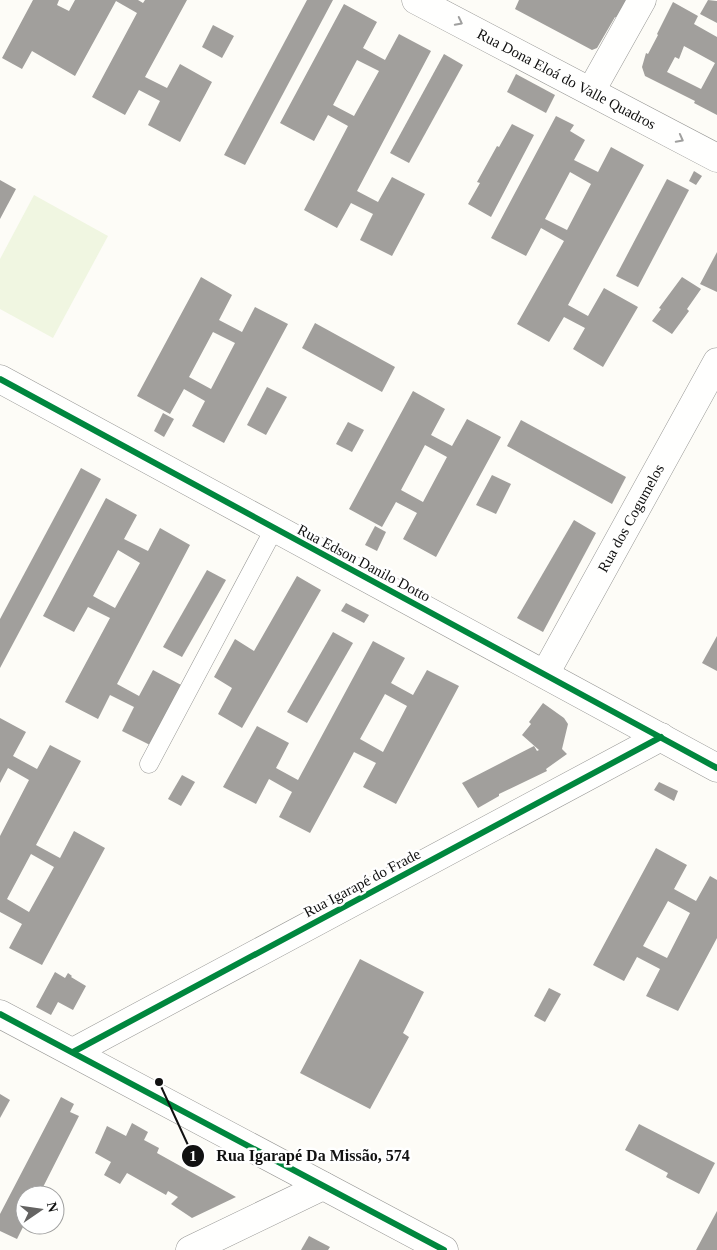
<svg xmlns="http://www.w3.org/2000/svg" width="717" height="1250" viewBox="0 0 717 1250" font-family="'Times New Roman',serif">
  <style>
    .pitch { fill: #f0f6e1 }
    .building { fill: #a19f9c; fill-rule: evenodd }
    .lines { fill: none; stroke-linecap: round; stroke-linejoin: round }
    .service-casing { stroke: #979795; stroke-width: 19 }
    .minor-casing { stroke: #979795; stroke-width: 29 }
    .service { stroke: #fffffe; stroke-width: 18 }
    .minor { stroke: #fffffe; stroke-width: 28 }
    .cycleway-casing { stroke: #fff; stroke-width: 9 }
    .cycleway { stroke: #00873e; stroke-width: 6 }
    .oneway { stroke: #a0a09f }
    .labels { text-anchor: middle; stroke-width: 5; stroke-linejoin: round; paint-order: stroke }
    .street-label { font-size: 15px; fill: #111; stroke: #fff }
    .leader { fill: none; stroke: #111; stroke-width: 2 }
    .callout-dot { fill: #111; stroke: #fff; stroke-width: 2 }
    .mark-label { font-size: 15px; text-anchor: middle; font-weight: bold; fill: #fff }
    .callout-label { font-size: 16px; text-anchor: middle; font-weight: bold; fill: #111; stroke: #fff; stroke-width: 5; stroke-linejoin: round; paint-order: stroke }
  </style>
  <rect width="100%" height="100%" fill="#fdfcf7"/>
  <polygon class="pitch" points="34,195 108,236 53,338 0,309 0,259"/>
  <g class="building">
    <polygon points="33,0 59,0 57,5 69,11 75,0 138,0 143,3 145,0 187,0 145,77 167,88 180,64 212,82 180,142 148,125 160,101 139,90 125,115 92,97 137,13 116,1 75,76 32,51 22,69 2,58"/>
    <polygon points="307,0 333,0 245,165 224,155"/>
    <polygon points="519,0 627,0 617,18 615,17 597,48 592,50 515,9"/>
    <polygon points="708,0 717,1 717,23 700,14"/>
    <path d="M673 2 698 16 694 24 717 37V115L694 103 695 101 645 76 642 67 646 53 648 54 658 35 657 34ZM684 46 715 63 701 89 667 72 675 57 679 59Z"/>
    <path d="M344 4 377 22 363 48 385 60 399 34 431 51 357 191 378 202 392 177 425 194 392 256 360 240 373 214 351 203 337 228 304 210 348 126 328 115 314 141 280 123ZM357 60 379 71 354 116 333 105Z"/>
    <polygon points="213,25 234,36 222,58 202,47"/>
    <polygon points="444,54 463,65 409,163 390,153"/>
    <polygon points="516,74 555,95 546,113 507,92"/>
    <path d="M556 116 574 125 570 131 585 140 574 160 598 172 611 147 644 165 568 305 588 316 604 288 638 307 603 367 573 349 585 328 564 317 549 342 517 324 564 241 541 228 526 256 491 238ZM570 172 591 184 567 230 545 219Z"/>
    <polygon points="512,124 534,135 491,217 468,204 480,183 477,182 497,146 499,147"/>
    <polygon points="694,171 702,176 696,185 689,181"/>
    <polygon points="667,179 689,190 638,287 616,276"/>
    <polygon points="0,180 16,189 0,219"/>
    <polygon points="717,252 717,292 700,284"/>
    <path d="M201 277 232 295 219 320 242 332 255 307 288 324 224 443 192 426 205 401 184 389 170 414 137 396ZM213 332 235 343 211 389 189 377Z"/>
    <polygon points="682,277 701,289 687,309 689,311 672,334 652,321 661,309 659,308"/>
    <polygon points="315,323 395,367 382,392 302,348"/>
    <polygon points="267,387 287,397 266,435 247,425"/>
    <path d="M413 391 445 409 431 435 452 446 467 419 501 437 436 557 403 539 417 513 396 502 382 527 349 509ZM425 445 447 457 423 502 401 490Z"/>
    <polygon points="163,413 174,419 164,437 154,431"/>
    <polygon points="521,420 626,477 612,504 507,446"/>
    <polygon points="348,422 364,430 352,452 336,444"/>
    <polygon points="81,468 101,479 0,668 0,619"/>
    <polygon points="492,475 511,484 496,514 476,505"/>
    <path d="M106 498 137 515 124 539 148 551 160 528 190 545 117 684 139 696 153 670 185 687 154 747 122 731 134 707 110 695 98 719 65 702 110 618 88 607 74 632 43 616ZM118 550 140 563 115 608 93 596Z"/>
    <polygon points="574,520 596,533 543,632 517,618"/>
    <polygon points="375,526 386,532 377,551 365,545"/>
    <polygon points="207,570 226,580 182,657 163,647"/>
    <polygon points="297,576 321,590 242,728 218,714 232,688 214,677 235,639 254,651"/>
    <polygon points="346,603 369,615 364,623 341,611"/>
    <polygon points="333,632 353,643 307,723 287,712"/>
    <polygon points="717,636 717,671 702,663"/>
    <path d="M373 641 405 658 391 683 413 695 427 670 459 686 396 804 363 787 376 763 354 752 310 833 279 817 292 792 269 779 256 804 223 787 257 726 289 743 276 768 298 780ZM385 694 407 706 383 752 360 739Z"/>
    <polygon points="543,703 564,718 568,724 562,749 567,754 546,769 547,771 499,794 499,796 478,808 462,783 534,746 537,751 539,750 522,735 531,724 529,722"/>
    <path d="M0 718 26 732 13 756 37 769 50 745 81 761 36 845 60 858 74 831 105 848 42 965 9 948 22 924 0 912V836L29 780 8 768 0 783ZM31 854 54 867 29 912 7 899Z"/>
    <polygon points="182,775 195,782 181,806 168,799"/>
    <polygon points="659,782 678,791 674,801 654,790"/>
    <path d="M656 848 687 865 674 889 696 901 710 876 717 880V938L678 1011 646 996 660 969 637 957 624 981 593 965ZM668 901 690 913 667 958 643 946Z"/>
    <polygon points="360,959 424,992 403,1033 409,1037 370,1109 300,1073"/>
    <polygon points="55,972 65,978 68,973 72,976 71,977 86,986 73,1010 58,1002 51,1015 36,1007"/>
    <polygon points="549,988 561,994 545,1022 534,1016"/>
    <polygon points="0,1094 10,1100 0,1118"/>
    <polygon points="61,1097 74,1104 70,1112 79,1116 39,1195 25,1195 25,1223 17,1239 0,1231 0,1214"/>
    <polygon points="132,1123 148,1132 144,1140 159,1148 157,1153 236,1197 192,1218 171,1204 178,1197 168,1191 166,1195 127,1173 120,1184 104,1175 111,1162 95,1153 107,1126 126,1136"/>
    <polygon points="639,1124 715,1163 699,1194 666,1177 668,1173 625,1150"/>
    <polygon points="717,1211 717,1250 696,1250"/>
    <polygon points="309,1236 330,1247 328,1250 301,1250"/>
  </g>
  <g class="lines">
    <defs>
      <polyline id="service" points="149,764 274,529"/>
      <g id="minor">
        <path id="s1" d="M416 0 717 158"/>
        <polyline points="591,91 642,0"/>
        <polyline points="0,379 717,768"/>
        <path id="s2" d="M545 674 717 362"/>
        <polyline points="0,1014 444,1250"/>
        <polyline points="73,1052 661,737"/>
        <polyline points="190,1250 323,1186"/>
      </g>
    </defs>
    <use href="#service" class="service-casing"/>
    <use href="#minor" class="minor-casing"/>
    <use href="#service" class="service"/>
    <use href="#minor" class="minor"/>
    <defs>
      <g id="cycleway">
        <polyline points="0,379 717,768"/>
        <polyline points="0,1014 444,1250"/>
        <polyline points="73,1052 661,737"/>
      </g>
    </defs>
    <use href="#cycleway" class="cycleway-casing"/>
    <use href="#cycleway" class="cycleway"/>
  </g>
  <defs><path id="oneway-chevron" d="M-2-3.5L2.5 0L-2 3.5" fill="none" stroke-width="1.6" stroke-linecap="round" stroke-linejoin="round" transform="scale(1.25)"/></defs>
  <g class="oneway">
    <use href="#oneway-chevron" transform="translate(459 22) rotate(27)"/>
    <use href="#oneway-chevron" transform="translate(680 139) rotate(28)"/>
  </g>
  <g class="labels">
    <g class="street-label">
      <text dy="5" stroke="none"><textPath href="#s1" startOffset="170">Rua Dona Eloá do Valle Quadros</textPath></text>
      <text dy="5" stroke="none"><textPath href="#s2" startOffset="178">Rua dos Cogumelos</textPath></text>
      <text transform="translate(364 563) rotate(28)" y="5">Rua Edson Danilo Dotto</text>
      <text transform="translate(362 883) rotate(-28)" y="5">Rua Igarapé do Frade</text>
    </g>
  </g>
  <path class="leader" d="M159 1082L193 1156"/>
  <g class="callout-dot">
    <circle cx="159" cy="1082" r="5"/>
    <circle cx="193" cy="1156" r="12"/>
  </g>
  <g class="mark-label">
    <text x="193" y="1161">1</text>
  </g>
  <g class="callout-label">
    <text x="313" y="1161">Rua Igarapé Da Missão, 574</text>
  </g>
  <g transform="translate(40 1210) rotate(77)"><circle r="24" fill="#ffffff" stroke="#a0a0a0"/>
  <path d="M0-4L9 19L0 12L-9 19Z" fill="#646362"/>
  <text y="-8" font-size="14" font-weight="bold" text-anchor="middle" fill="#111111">N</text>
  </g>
</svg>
